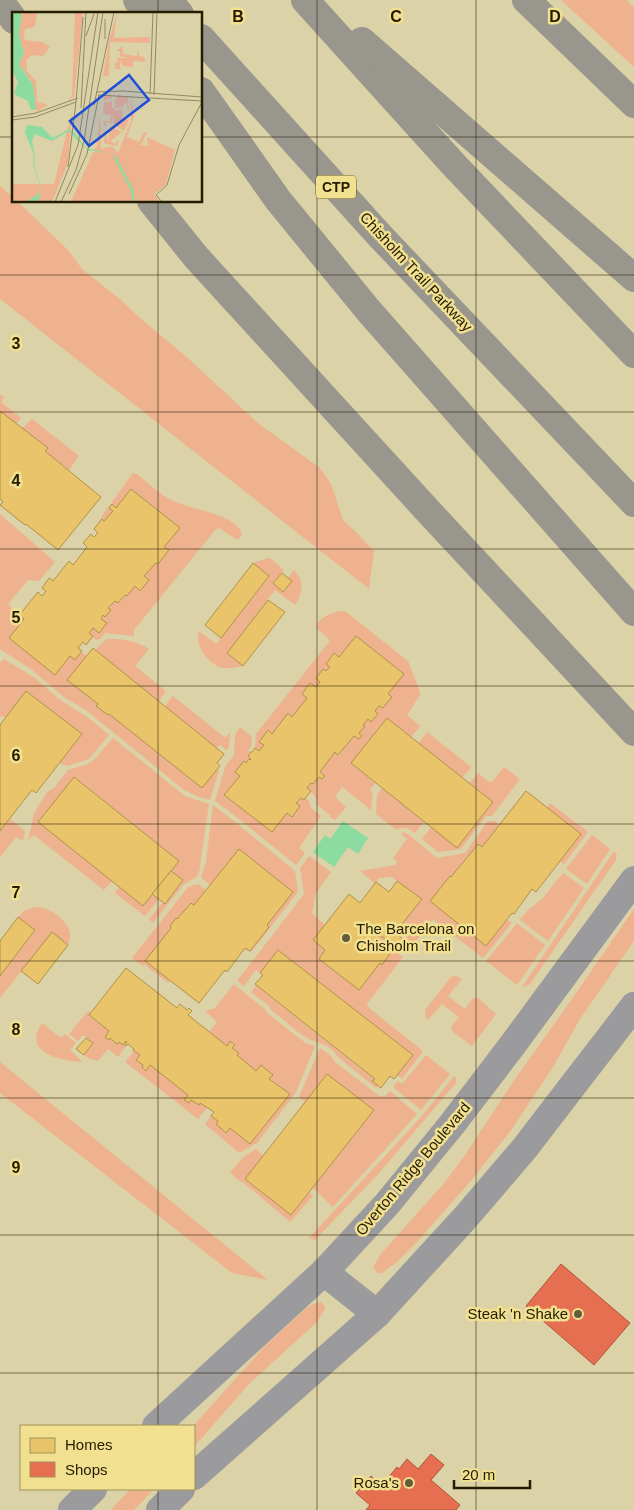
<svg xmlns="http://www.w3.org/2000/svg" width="634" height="1510" viewBox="0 0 634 1510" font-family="Arial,sans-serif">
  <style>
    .green { fill: #eeb28f }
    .water { fill: #8cdba0 }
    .homes { fill: #e9c46a; stroke: #ae924a }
    .shops { fill: #e76f51; stroke: #ac5639 }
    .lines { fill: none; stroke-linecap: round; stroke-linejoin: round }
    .tertiary { stroke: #9b9b9e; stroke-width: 28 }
    .motorway { stroke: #98968d; stroke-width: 28 }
    .grid { fill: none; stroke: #241c00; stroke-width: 1; stroke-opacity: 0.55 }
    .poi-dot { fill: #645c3a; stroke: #f2e091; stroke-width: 2 }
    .labels { text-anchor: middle; stroke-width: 5; stroke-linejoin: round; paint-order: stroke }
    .shield { fill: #f2e091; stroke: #62572c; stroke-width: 1 }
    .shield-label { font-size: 14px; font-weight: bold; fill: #241c00 }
    .street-label { font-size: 15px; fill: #241c00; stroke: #f2e091 }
    .poi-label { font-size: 15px; fill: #241c00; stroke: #f2e091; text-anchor: end }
    .inset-river { fill: none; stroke: #8cdba0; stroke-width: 2.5 }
    .inset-road { fill: none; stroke: #928964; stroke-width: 1 }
    .view { fill: #1d4ed8; fill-opacity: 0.15; stroke: #1d4ed8; stroke-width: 2.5 }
    .inset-edge { fill: none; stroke: #241c00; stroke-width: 2.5 }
    .grid-label { font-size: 16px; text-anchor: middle; font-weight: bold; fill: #241c00; stroke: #f2e091; stroke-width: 5; stroke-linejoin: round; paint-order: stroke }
  </style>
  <rect width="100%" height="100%" fill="#dcd2a7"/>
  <g class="green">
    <polygon points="561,0 627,0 634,8 634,67"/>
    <polygon points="0,186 14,198 14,201 17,201 68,250 82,269 121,300 140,318 190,360 259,424 320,468 331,484 343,520 357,533 374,551 369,589 0,299"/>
    <polygon points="0,394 4,397 1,402 21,418 16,424 0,411"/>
    <polygon points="32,419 79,456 69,470 45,451 47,447 22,428"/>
    <path d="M133 473 137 474C148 483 158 493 171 500 187 509 237 514 242 534L239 539H236L219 528 216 529 134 630V636L105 633 100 639 96 640 89 633 93 628 99 633 106 623 101 619 115 601 119 603 135 586 140 591 149 580 144 576 156 563 158 564 169 551 164 547 179 528 132 489 116 508 111 504 109 508 113 511 104 521H100L102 516Z"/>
    <polygon points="0,514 55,562 39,581 28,580 8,604 24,619 9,638 55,674 70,656 75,660 81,652 87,656 68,681 98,704 97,706 108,715 109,714 202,788 216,770 219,770 210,800 198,797 184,790 87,711 64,697 32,670 0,649"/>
    <path d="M270 558 284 570 273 583 283 592 292 581 288 578 294 570C305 582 303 592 295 605L275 590 227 653 243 666C237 667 229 669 223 668 209 665 194 646 199 631L216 644 269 577 253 563 265 559Z"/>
    <path d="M339 611H345L408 661 420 692V695L407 715 420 726 411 737 387 718 351 763 375 783 370 790 373 793 371 810 342 787 335 797 346 807 335 820 330 817V815L317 805 315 796 307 788 319 777 325 776 320 772 335 752 339 755 354 736 359 739 362 736 359 733 365 726 363 725 368 719 371 722 378 714 375 711 379 706 383 708 392 697 388 694 404 674 356 636 339 657 334 653 330 667 326 671 323 669 316 678 320 682 316 687 310 683 302 694 307 698 292 717 289 714 272 734 267 731 259 742 264 745 259 751 255 748 256 734 329 642V639L316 628C318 618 329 614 339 611Z"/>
    <path d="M106 639C124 639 134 640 149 649L135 666 166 691 159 701 95 650Z"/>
    <polygon points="4,659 35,678 59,699 90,719 109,735 89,759 67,766 59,763 81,734 26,691 5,718 2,716 0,717 0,663"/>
    <polygon points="173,696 224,737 226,737 230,732 229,747 226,750 220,745 217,748 165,706"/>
    <polygon points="240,727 252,737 251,747 248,750 251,753 251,759 246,763 240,776 224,795 272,832 287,813 292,816 300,807 296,803 301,798 304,800 305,798 309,801 311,808 321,816 299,848 305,853 296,865 234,815 215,801 225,767 234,755 235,735"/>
    <polygon points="427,732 471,767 462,778 419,743"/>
    <polygon points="113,738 185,796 209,804 199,873 196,877 183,885 153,923 149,919 163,902 165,904 183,881 171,871 179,861 75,777 38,822 112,881 104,890 35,836 32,836 28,841 34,814 40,803 48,791 54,788 68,770 88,764 94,760"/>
    <polygon points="504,767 520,779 492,816 486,816 461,849 438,852 422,839 431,827 457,847 493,802 470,783 478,773 489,782 492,782"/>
    <path d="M382 788 424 822 415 833C408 828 403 826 396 830L376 814 377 796Z"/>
    <polygon points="550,803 588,832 564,864 560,861 581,834 547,808"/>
    <polygon points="213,805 234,821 295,871 298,892 251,952 244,949 245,948 250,951 269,927 267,925 293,892 239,849 210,885 201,877 206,862"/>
    <polygon points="10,819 25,831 23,841 16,837 0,857 0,831"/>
    <polygon points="488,821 495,821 499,825 482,847 477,844 451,877 450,876 430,901 486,945 507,919 512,923 483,958 434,920 431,921 414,944 397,931 421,899 392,877 379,878 375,884 360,871 396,865 397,862 393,858 407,839 401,834 403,832 408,834 437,858 465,853"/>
    <polygon points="592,835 610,849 587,884 566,869"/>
    <polygon points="614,851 617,855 616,860 530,984 527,986 522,987"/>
    <polygon points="309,856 331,872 316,893 312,913 325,925 325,950 319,959 359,990 380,963 382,964 391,952 375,941 380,935 389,942 387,945 403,957 367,1004 368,1007 423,1051 402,1079 397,1075 412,1055 278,950 260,973 256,970 244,986 237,981 304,894 300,868"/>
    <polygon points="563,873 584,888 548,941 520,920 529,909 541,900"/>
    <polygon points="198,884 206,890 194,905 190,903 177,919 176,918 170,926 171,928 145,961 170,981 168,983 144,964 143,966 132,958 185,891 188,887"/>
    <polygon points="119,887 143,906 152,894 159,899 145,916 115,893"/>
    <path d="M35 907C47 906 63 917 69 929 71 934 70 940 68 945L52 933 0 998V976L35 931 18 917 25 910Z"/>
    <polygon points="634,909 634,941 580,1019 553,1067 512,1129 470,1182 417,1242 397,1262 382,1273 377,1273 373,1267 381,1254 446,1181 465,1155 515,1079 574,996"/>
    <polygon points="517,923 545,945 517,985 486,961"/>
    <polygon points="456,976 462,979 448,996 465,1009 473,998 478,998 496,1014 472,1046 452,1031 451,1027 459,1017 442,1004 428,1020 425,1015 425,1010 451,977"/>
    <path d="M234 984 266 1010 268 1014 307 1044 315 1046 295 1094 257 1143 239 1153 205 1124 211 1116C219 1121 220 1127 226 1133L230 1128 250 1144 289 1094 270 1079 272 1075 261 1065 256 1071 237 1055 239 1053 232 1048 235 1044 231 1041 227 1046 209 1032 217 1022 205 1011 215 1008Z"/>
    <path d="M256 985 374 1079 372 1081 378 1086 376 1088 338 1057C329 1043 322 1045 309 1039 297 1033 282 1018 271 1010L269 1006 251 992Z"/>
    <polygon points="88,1011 91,1013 89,1016 109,1031 105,1037 117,1044 119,1042 126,1041 127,1042 125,1045 126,1046 118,1057 108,1049 98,1061 88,1058 84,1055 93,1043 83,1035 78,1041 69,1034"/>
    <path d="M42 1023 61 1038 65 1034 76 1043 70 1050 82 1061 81 1062C60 1060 22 1053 42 1023Z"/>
    <polygon points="320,1048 330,1055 335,1062 379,1096 385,1096 390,1091 417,1114 333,1207 313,1188 374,1110 327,1074 305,1102 299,1097"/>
    <polygon points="134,1051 140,1055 143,1065 142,1067 146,1071 150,1065 188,1095 184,1100 188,1103 191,1100 198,1105 200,1103 207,1108 198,1119 125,1062"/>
    <polygon points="426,1055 450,1074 421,1110 393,1087 398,1081 402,1084"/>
    <polygon points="0,1062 268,1280 232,1273 0,1093"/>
    <polygon points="454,1076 456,1078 456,1083 379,1173 315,1240 309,1238 422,1116"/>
    <polygon points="256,1149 264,1156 246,1180 291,1215 309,1192 313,1196 290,1222 243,1182 241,1182 230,1173 243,1157"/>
    <polygon points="321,1302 324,1305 325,1309 317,1322 249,1384 194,1447 193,1426 264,1347 305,1309 313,1304"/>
    <polygon points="130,1489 154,1489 134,1510 111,1510"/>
  </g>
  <polygon class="water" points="343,821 368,838 358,854 348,847 334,867 313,852 325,835 330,839"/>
  <g class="homes">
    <polygon points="0,411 48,448 45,451 101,497 58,550 26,524 25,525 0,505 3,502 0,499"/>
    <polygon points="131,489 180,528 164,547 169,550 158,564 156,563 144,576 149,580 140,591 135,586 127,596 125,595 118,603 115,601 108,608 111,610 105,617 103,615 101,619 107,623 99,633 93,628 89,633 93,636 86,645 83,642 78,648 82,651 75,660 70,656 55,675 9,638 24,619 19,615 20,614 38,592 42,596 46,591 42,588 49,578 53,581 69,561 73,565 87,547 83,543 91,534 94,537 98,533 94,529 102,519 104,521 113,511 109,508 112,504 116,508"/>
    <polygon points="253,563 269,576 221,638 205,625"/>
    <polygon points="282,573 292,581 283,592 273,583"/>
    <polygon points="268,600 285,612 243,666 227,653"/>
    <polygon points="356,636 404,674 388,694 392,697 383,708 379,706 375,711 378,714 371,722 368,719 363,725 365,726 359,733 362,736 359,739 354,736 338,755 335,752 320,772 325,776 322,779 319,777 313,784 311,783 307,788 311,791 304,800 301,798 296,803 300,806 292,817 287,813 272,832 224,795 240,776 235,772 244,761 246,763 249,759 250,760 251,759 248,756 255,748 259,751 264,745 259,742 268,730 272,734 288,713 292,717 307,698 302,694 310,683 316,687 320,682 316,678 323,669 326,671 330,667 326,664 334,653 339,657"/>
    <polygon points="93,648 224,754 217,763 220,766 202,788 109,714 108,715 96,706 98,704 67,680"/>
    <polygon points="26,691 82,734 36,793 32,790 0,831 0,725"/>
    <polygon points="387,718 493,802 457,848 351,763"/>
    <polygon points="74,777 179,861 143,906 38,822"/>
    <polygon points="526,791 581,834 536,892 532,889 514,914 512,913 486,946 430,901 450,876 451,877 478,844 482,847"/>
    <polygon points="239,849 293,892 267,925 269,927 250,951 245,948 227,972 225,970 199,1003 145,961 171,928 170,926 176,918 177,919 191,903 194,905"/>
    <polygon points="171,871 183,880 165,904 152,894"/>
    <polygon points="397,881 422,899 395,933 404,940 397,948 380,935 375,941 391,952 382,965 380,963 359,990 319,959 325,950 313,940 349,894 360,903 376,882 389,892"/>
    <polygon points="18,917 35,930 0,976 0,941"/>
    <polygon points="52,932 68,945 38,984 21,971"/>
    <polygon points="278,950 413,1055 394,1079 390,1076 381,1088 372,1081 375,1079 255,984 263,975 260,973"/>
    <polygon points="126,968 177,1008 180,1004 187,1010 189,1008 192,1011 188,1015 227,1046 230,1041 235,1045 232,1048 239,1053 237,1055 256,1071 261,1065 273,1075 269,1079 290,1094 250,1144 230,1128 226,1133 216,1124 218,1121 211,1116 214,1112 200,1103 199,1105 191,1100 189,1103 184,1100 188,1095 150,1065 146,1071 142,1067 143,1065 136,1060 140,1055 133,1050 134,1049 128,1044 126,1046 125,1045 127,1042 126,1041 123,1045 119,1042 117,1044 110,1038 109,1040 105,1037 109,1031 89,1015"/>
    <polygon points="86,1038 93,1043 84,1055 76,1049"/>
    <polygon points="327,1074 374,1110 291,1215 245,1179"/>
  </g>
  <g class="shops">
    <polygon points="561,1264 630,1323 594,1365 526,1306"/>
    <polygon points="431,1454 444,1465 431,1480 460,1505 456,1510 366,1510 370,1505 356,1493 371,1476 381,1486 397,1467 399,1469 407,1459 418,1469"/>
  </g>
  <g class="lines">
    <g class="tertiary">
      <polyline points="324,1272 377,1314"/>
      <polyline points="156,1426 324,1272 387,1204 453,1123 511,1047 634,880"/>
      <polyline points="194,1476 377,1314 465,1218 524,1149 634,1006"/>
      <polyline points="72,1510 93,1489"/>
      <polyline points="160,1510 181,1489"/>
    </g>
    <g class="motorway">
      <polyline points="137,0 147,14"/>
      <polyline points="168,0 180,14"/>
      <polyline points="305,0 454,165 634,354"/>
      <polyline points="526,0 634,104"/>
      <polyline points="0,1 14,20"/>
      <polyline points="201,38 381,237 634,503"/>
      <polyline points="362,41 634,278"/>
      <polyline points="201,91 278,200 368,310 634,612"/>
      <polyline points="151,201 196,257 428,511 634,732"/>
    </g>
  </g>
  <path class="grid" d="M158 0V14M317 0V1510M476 0V1510M0 137H14M201 137H634M158 201V1426M0 275H634M0 412H634M0 549H634M0 686H634M0 824H634M0 961H634M0 1098H634M0 1235H634M0 1373H634M158 1489V1510"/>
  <g class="poi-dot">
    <circle cx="346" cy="938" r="5"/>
    <circle cx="578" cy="1314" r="5"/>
    <circle cx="409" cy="1483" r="5"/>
  </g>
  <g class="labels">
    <rect class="shield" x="316" y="175.5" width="40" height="23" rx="4"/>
    <g class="shield-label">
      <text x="336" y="192">CTP</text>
    </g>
    <g class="street-label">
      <text transform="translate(416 272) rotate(47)" y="5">Chisholm Trail Parkway</text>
      <text transform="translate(413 1169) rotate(-50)" y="5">Overton Ridge Boulevard</text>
    </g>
    <g class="poi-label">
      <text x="356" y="934" text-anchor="start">The Barcelona on<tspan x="356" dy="17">Chisholm Trail</tspan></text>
      <text x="568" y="1319">Steak 'n Shake</text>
      <text x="399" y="1488">Rosa's</text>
    </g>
  </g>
  <g transform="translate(12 12)">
    <rect width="190" height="190" fill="#dcd2a7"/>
    <path d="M10 0H25L23 15 13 17 12 28 30 30 38 35 31 44 19 43 14 49 15 59 24 69 25 90 36 93 24 100 21 72 7 52 12 41 7 23ZM71 0 62 85 55 88 60 84 63 1ZM105 0 102 26 138 25V31L98 30 97 64H91L97 29ZM110 34 111 42 125 44 126 37 127 43 133 46V50L121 49V55L111 54 108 49V56L111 57H103V51L107 50 104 46H117L108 44V39H104ZM100 83V97L105 92 102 90 106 83 116 85 117 101 114 89 111 95 103 96 104 99 111 97 110 108 117 107 112 119 104 114 103 117 110 120 98 129 104 132 105 128 107 129 105 134 92 131 93 117 96 130 98 115 102 114 101 102 100 111H93L95 114H92L91 109 98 110 99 103 91 102 92 90H99L100 86 92 88V84ZM119 84 122 104 115 125 127 130 132 120H135L129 133 136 134 135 125 163 138 154 172 142 182 148 190H59L81 140 91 141 81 139 85 134 88 103 89 137 100 134 106 141 119 109ZM60 99 56 151 40 190H0V172H42Z" fill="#eeb28f"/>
    <path d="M0 0H10L7 23 12 41 7 52 21 73 24 97 19 98 16 89 2 82 6 70 0 58ZM15 113 30 115 41 126 57 117 63 121 74 136 99 142 104 144V147L100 142 75 138 57 119 40 129 23 122 20 129 23 145 22 154 28 172 27 188 15 190 26 182 28 174 21 153 22 143 13 120Z" fill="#8cdba0"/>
    <path class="inset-river" d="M103 145 120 178 122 190"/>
    <path class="inset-road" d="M74 24 82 2M93 27V7M84 80 111 79 190 85M138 82 141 0M86 83 190 89M142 83 145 0M64 90 71 5M82 93 102 0M69 96 74 0M0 105 24 101 66 86M0 108 23 105 64 90M56 155 64 90M57 182 75 142 87 83M43 190 66 133 86 0M49 190 64 158 72 129 91 0M150 190 144 183 155 173 167 133 190 90"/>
    <path class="view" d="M117 63 137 88 77 134 58 109Z"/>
    <rect width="190" height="190" class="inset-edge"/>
  </g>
  <g class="grid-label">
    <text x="238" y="22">B</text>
    <text x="396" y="22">C</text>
    <text x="555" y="22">D</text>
    <text x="16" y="349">3</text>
    <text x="16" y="486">4</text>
    <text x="16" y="623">5</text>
    <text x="16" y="761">6</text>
    <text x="16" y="898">7</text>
    <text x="16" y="1035">8</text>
    <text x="16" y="1173">9</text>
  </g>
  <rect x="20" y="1425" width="175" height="65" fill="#f2e091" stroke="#a09257"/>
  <rect x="30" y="1438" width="25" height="15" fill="#e9c46a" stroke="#a09257"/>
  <text x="65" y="1450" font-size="15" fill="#241c00">Homes</text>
  <rect x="30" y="1462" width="25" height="15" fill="#e76f51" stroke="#a09257"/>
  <text x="65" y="1475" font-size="15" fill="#241c00">Shops</text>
  <path d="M454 1480v8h76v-8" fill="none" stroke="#241c00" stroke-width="2.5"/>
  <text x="462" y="1480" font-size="15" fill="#241c00" stroke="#f2e091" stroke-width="4" paint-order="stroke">20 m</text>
</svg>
